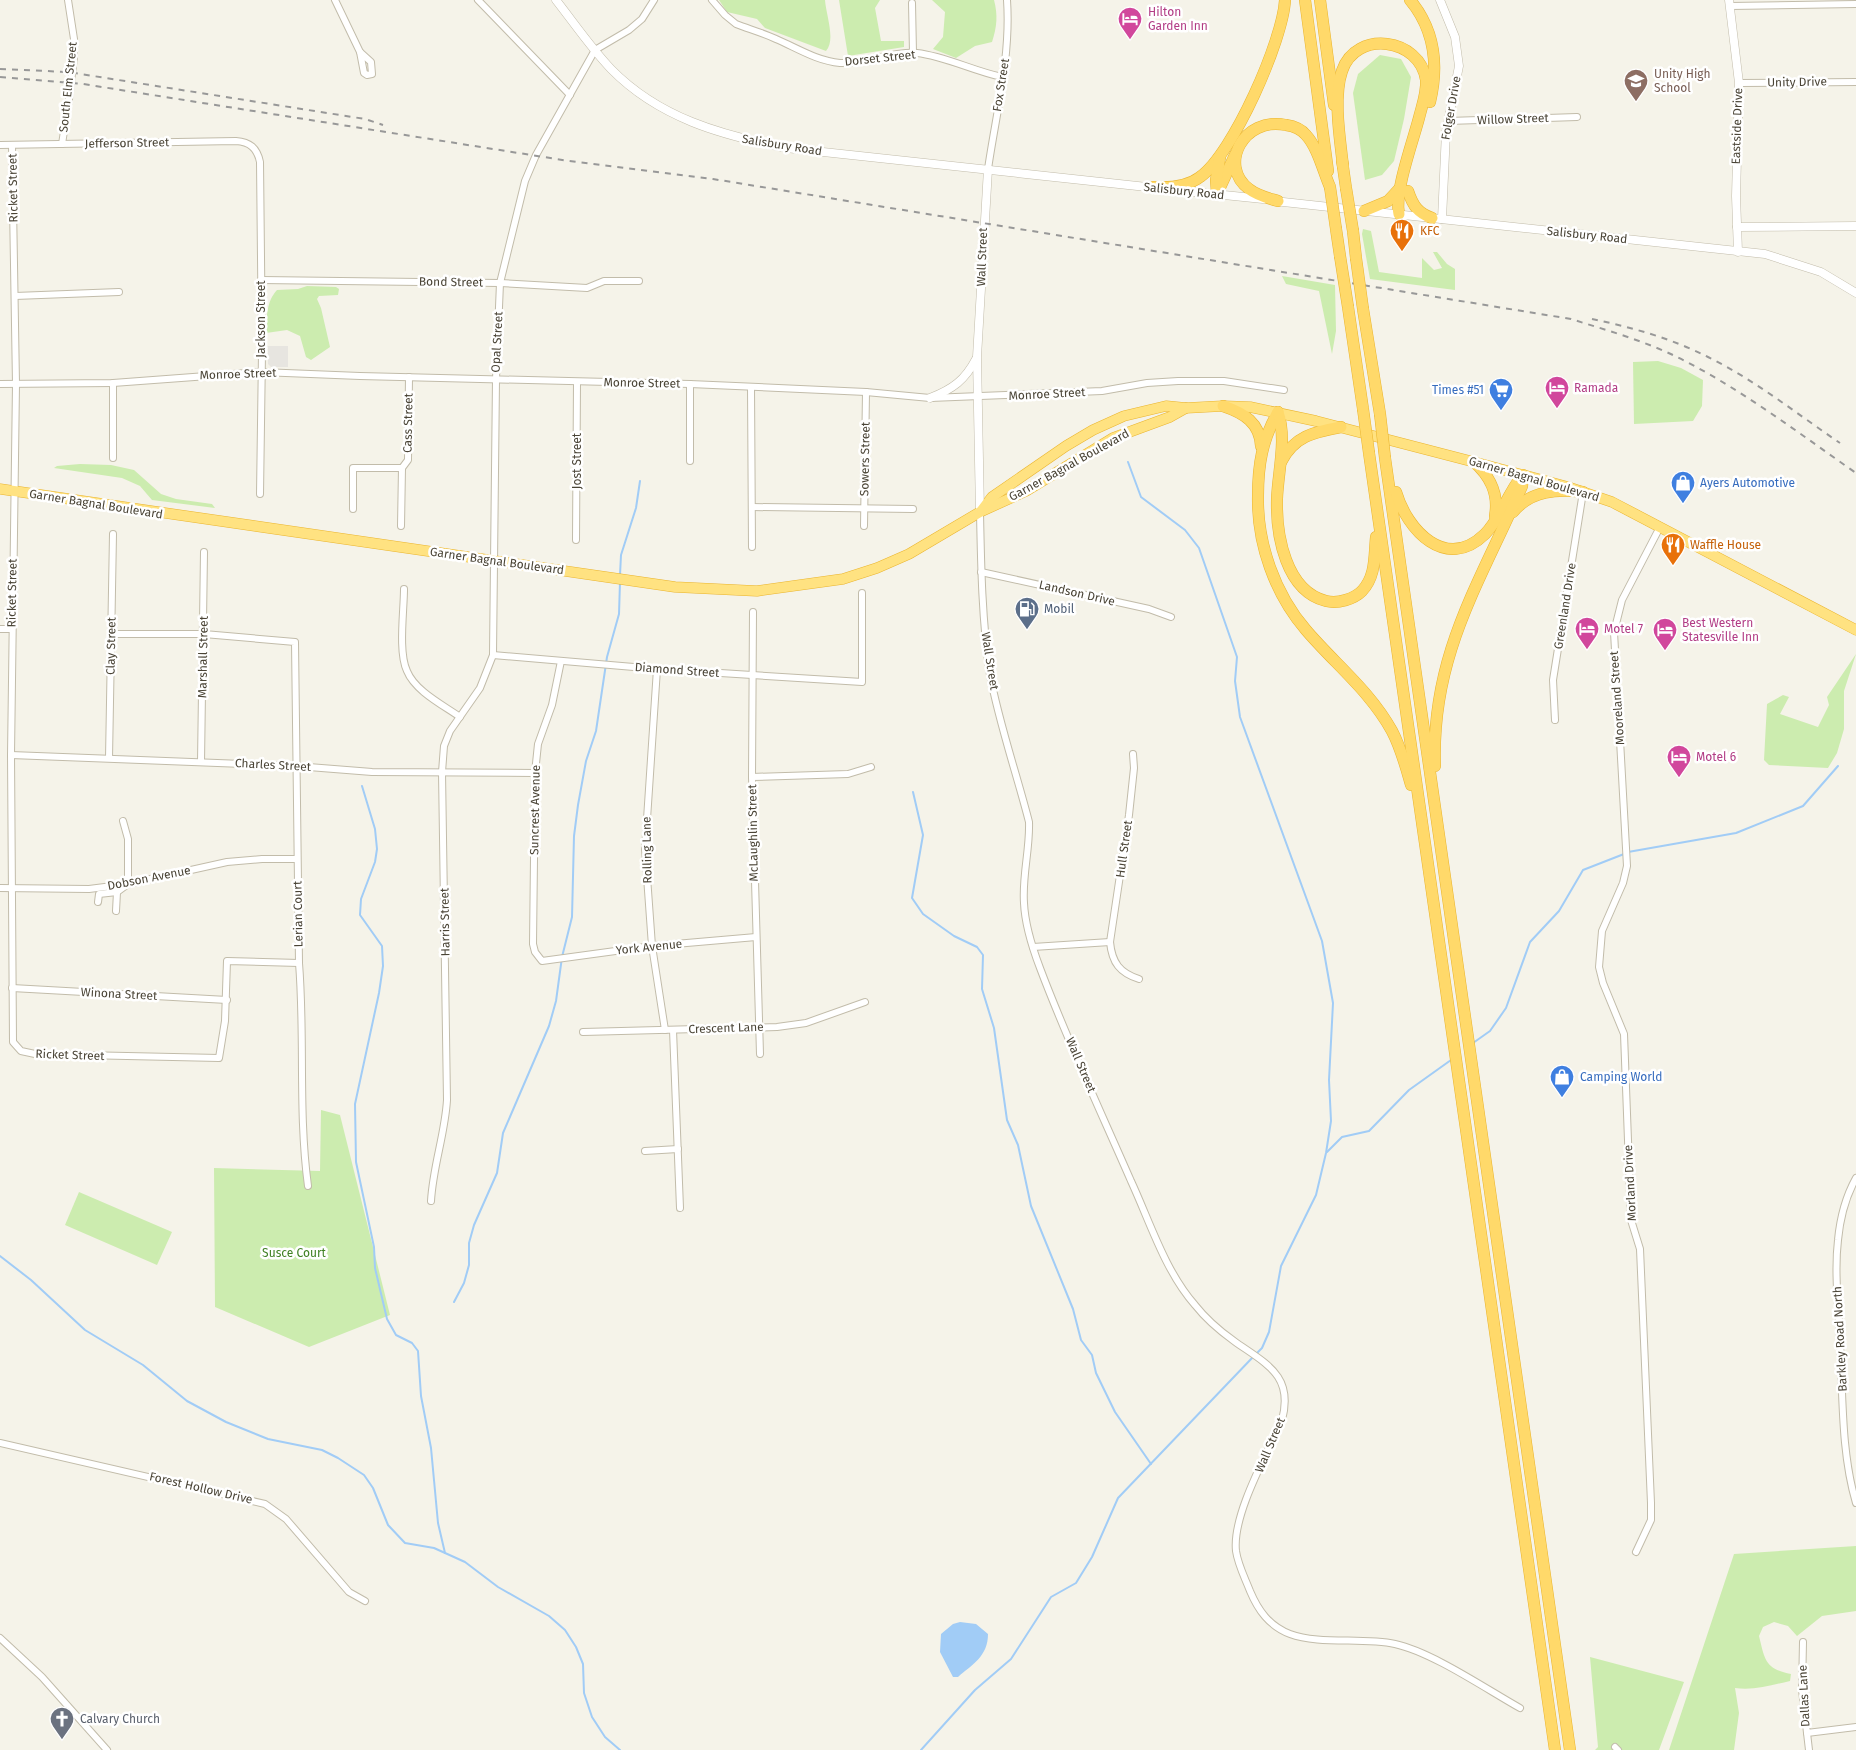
<svg xmlns="http://www.w3.org/2000/svg" width="1856" height="1750" viewBox="0 0 1856 1750" font-family="'Fira Sans',sans-serif">
  <style>
    .green { fill: #ccecaf }
    .parking { fill: #e7e5e0 }
    .water { fill: #a1ccf6 }
    .lines { fill: none; stroke-linecap: round; stroke-linejoin: round }
    .stream { stroke: #a1ccf6; stroke-width: 2 }
    .minor-casing { stroke: #c2bcaa; stroke-width: 8 }
    .tertiary-casing { stroke: #c2bcaa; stroke-width: 9 }
    .trunk-casing { stroke: #eab42e; stroke-width: 11 }
    .motorway-casing { stroke: #eab42e; stroke-width: 12 }
    .minor { stroke: #fff; stroke-width: 6 }
    .tertiary { stroke: #fff; stroke-width: 8 }
    .trunk { stroke: #ffe281; stroke-width: 10 }
    .motorway { stroke: #ffd96a; stroke-width: 11 }
    .rail { stroke: #989898; stroke-width: 2; stroke-dasharray: 6 6; stroke-linecap: butt }
    .minor-bridge-casing { stroke: #c2bcaa; stroke-width: 8; stroke-linecap: butt }
    .motorway-bridge-casing { stroke: #eab42e; stroke-width: 12; stroke-linecap: butt }
    .minor-bridge { stroke: #fff; stroke-width: 6 }
    .motorway-bridge { stroke: #ffd96a; stroke-width: 11 }
    .labels { text-anchor: middle; stroke-width: 5; stroke-linejoin: round; paint-order: stroke }
    .hotel-label { font-size: 12px; fill: #b23c85; stroke: #fff; text-anchor: start }
    .street-label { font-size: 12px; fill: #4a4436; stroke: #fff }
    .education-label { font-size: 12px; fill: #785e54; stroke: #fff; text-anchor: start }
    .food-label { font-size: 12px; fill: #c56008; stroke: #fff; text-anchor: start }
    .shop-label { font-size: 12px; fill: #366cbe; stroke: #fff; text-anchor: start }
    .service-label { font-size: 12px; fill: #4e5e75; stroke: #fff; text-anchor: start }
    .park-label { font-size: 12px; fill: #408124; stroke: #fff }
    .worship-label { font-size: 12px; fill: #5b616d; stroke: #fff; text-anchor: start }
  </style>
  <rect width="100%" height="100%" fill="#f5f3e9"/>
  <g class="green">
    <path d="M719 0H825C826 15 836 40 826 51L765 28 757 19 727 12Z"/>
    <polygon points="839,0 880,0 875,8 881,41 904,41 904,47 848,56"/>
    <path d="M932 0H994C998 15 997 27 992 42L975 46 956 58 933 49 943 37 945 12Z"/>
    <polygon points="1380,55 1401,59 1411,77 1404,119 1394,161 1382,175 1365,180 1353,93 1358,74"/>
    <polygon points="1363,229 1371,231 1379,272 1422,278 1422,258 1434,270 1442,268 1433,252 1437,252 1447,264 1455,269 1455,290 1370,279 1362,234"/>
    <polygon points="1282,276 1335,285 1336,331 1332,354 1319,291 1286,284"/>
    <path d="M307 286 336 287 339 289 338 295 319 296 317 299 321 308 330 347 311 360 306 357 300 336 287 330 266 333C267 317 266 302 277 290L298 289Z"/>
    <polygon points="1658,361 1681,368 1703,380 1702,406 1693,421 1634,424 1633,362"/>
    <polygon points="80,464 111,465 134,470 161,494 176,499 212,504 215,508 152,500 140,486 122,478 54,468 57,466"/>
    <polygon points="1856,654 1844,691 1844,729 1837,753 1828,768 1769,765 1764,760 1767,704 1783,695 1789,697 1780,714 1818,727 1829,705 1827,697"/>
    <polygon points="321,1110 340,1115 390,1315 309,1347 215,1307 214,1168 320,1171"/>
    <polygon points="79,1192 172,1232 157,1265 65,1225"/>
    <path d="M1856 1546V1611L1822 1616 1797 1636 1788 1626 1774 1622 1763 1627 1759 1636C1765 1660 1765 1669 1791 1674L1790 1681C1772 1685 1753 1691 1735 1688L1739 1713 1734 1750H1669L1734 1554Z"/>
    <polygon points="1590,1657 1684,1682 1659,1750 1619,1750 1614,1744 1612,1750 1595,1750 1598,1747"/>
  </g>
  <polygon class="parking" points="268,346 288,346 288,367 271,367 268,364"/>
  <path class="water" d="M960 1622 976 1624 988 1634C988 1656 973 1664 958 1677H953L940 1652 941 1634 953 1624Z"/>
  <g class="lines">
    <g class="stream">
      <polyline points="1128,462 1141,497 1185,530 1199,548 1237,657 1235,681 1240,717 1322,941 1333,1003 1329,1080 1331,1121 1326,1153 1316,1195 1281,1266 1269,1332 1262,1348 1256,1354"/>
      <polyline points="620,575 621,555 636,508 640,481"/>
      <polyline points="362,786 375,829 377,849 375,862 361,899 360,915 382,946 383,966 379,993 355,1104 356,1162 374,1247 375,1268 387,1319 396,1335 412,1343 418,1351 421,1396 431,1448 438,1523 445,1553"/>
      <polyline points="913,792 923,835 912,898 923,914 954,936 977,947 983,955 982,989 994,1028 1007,1120 1018,1145 1031,1206 1073,1309 1081,1340 1092,1355 1096,1373 1115,1412 1151,1464"/>
      <polyline points="1628,852 1736,833 1803,806 1838,766"/>
      <polyline points="1473,1043 1490,1031 1506,1008 1530,942 1559,911 1583,870 1624,854"/>
      <polyline points="1327,1152 1342,1137 1369,1131 1409,1090 1451,1060"/>
      <polyline points="0,1256 31,1280 85,1330 143,1365 187,1401 226,1422 268,1439 322,1450 338,1458 364,1475 373,1488 388,1525 405,1543 434,1548 465,1562 498,1587 549,1616 565,1630 576,1647 583,1664 584,1693 592,1717 605,1737 620,1750"/>
      <polyline points="454,1302 464,1283 469,1265 469,1243 474,1225 497,1173 503,1133 549,1026 556,1001 562,957 572,917 574,836 578,805 586,761 596,731 607,657 619,614 620,582"/>
      <polyline points="921,1750 975,1690 1011,1659 1051,1597 1076,1583 1092,1557 1118,1498 1253,1357"/>
    </g>
    <defs>
      <g id="minor">
        <polyline points="68,0 74,39 74,57"/>
        <polyline points="335,0 360,52"/>
        <polyline points="478,0 570,95"/>
        <path d="M712 0 725 15 736 24C749 29 763 33 776 39 797 48 817 61 840 63 866 64 891 51 917 53 945 56 973 71 1002 77"/>
        <polyline points="912,3 913,53"/>
        <polyline points="1730,6 1856,4"/>
        <polygon points="360,52 371,62 372,74 367,75 364,73"/>
        <polyline points="1739,83 1856,82"/>
        <polyline points="1448,121 1577,117"/>
        <polyline points="62,144 69,99"/>
        <path d="M0 145 236 141C250 142 257 148 260 162L262 353 260 494"/>
        <polyline points="12,145 16,384 11,755 13,1042 21,1051 35,1054 219,1058 225,1021 227,961 299,963"/>
        <path d="M988 169C996 114 1011 56 1007 0"/>
        <polyline points="261,280 500,283 587,288 604,281 639,281"/>
        <polyline points="15,296 119,292"/>
        <polyline points="0,384 113,383 261,372 360,376 690,384 866,392 930,398 1102,391 1147,383 1178,381 1224,381 1284,390"/>
        <polyline points="690,384 690,461"/>
        <polyline points="751,387 752,547"/>
        <polyline points="113,458 113,383"/>
        <polyline points="752,507 913,509"/>
        <polyline points="353,509 353,468 402,468"/>
        <path d="M980 512C981 566 982 621 990 675 999 723 1017 775 1029 822 1030 849 1022 876 1024 903 1025 926 1032 947 1040 968 1067 1040 1100 1110 1131 1181 1150 1222 1165 1271 1195 1305 1206 1319 1220 1331 1234 1341 1266 1364 1294 1375 1282 1420 1267 1454 1232 1515 1236 1551 1238 1565 1245 1578 1250 1591 1258 1610 1269 1626 1290 1634 1319 1645 1363 1637 1395 1644 1432 1652 1486 1689 1520 1708"/>
        <polyline points="401,526 402,468 408,460 409,377"/>
        <polyline points="864,526 866,392"/>
        <polyline points="576,540 577,382"/>
        <polyline points="981,572 1149,609 1171,617"/>
        <path d="M404 589C404 611 398 652 407 671 415 691 443 705 460 717"/>
        <polyline points="753,612 752,777 760,1054"/>
        <polyline points="0,629 11,629"/>
        <path d="M111 634H204L295 642 299 963C305 1037 298 1112 308 1186"/>
        <polyline points="493,655 657,669 862,682 862,593"/>
        <polyline points="561,661 552,705 538,744 535,773 533,944 535,952 542,961 652,946 756,937"/>
        <polyline points="657,669 645,849 652,946 665,1030"/>
        <polyline points="1555,720 1553,680 1583,492"/>
        <path d="M1133 754 1134 768 1129 815 1110 942C1112 963 1120 973 1139 979"/>
        <polyline points="11,755 296,766 372,772 535,773"/>
        <polyline points="109,758 113,534"/>
        <polyline points="201,762 204,552"/>
        <polyline points="752,777 848,774 871,767"/>
        <polyline points="0,888 89,889 128,884 227,862 262,859 297,859"/>
        <polyline points="98,902 99,894 117,892"/>
        <polyline points="116,911 117,892 128,884 128,839 123,821"/>
        <polyline points="1033,947 1110,942"/>
        <polyline points="12,988 227,1000"/>
        <polyline points="673,1030 680,1208"/>
        <polyline points="583,1032 777,1027 806,1023 865,1002"/>
        <polyline points="645,1151 678,1149"/>
        <path d="M1856 1178C1846 1196 1840 1219 1838 1240 1834 1274 1839 1309 1840 1343 1843 1396 1841 1452 1856 1503"/>
        <path d="M431 1201C433 1166 445 1134 447 1100L442 772 444 746 450 731 480 688 493 655 496 379 500 283 525 181 536 155 595 50 629 30 642 19 654 0"/>
        <polyline points="0,1443 265,1504 286,1519 349,1592 365,1601"/>
        <polyline points="1636,1552 1651,1520 1651,1503 1640,1249 1631,1220 1624,1034 1603,983 1599,967 1602,931 1623,883 1627,866 1614,632 1622,600 1660,527"/>
        <polyline points="0,1638 42,1677 107,1750"/>
        <polyline points="1803,1642 1802,1690 1809,1750"/>
        <polyline points="1807,1733 1856,1727"/>
        <polyline points="1615,1747 1618,1750"/>
      </g>
      <g id="tertiary">
        <path d="M556 0C574 23 591 48 611 69 659 118 721 135 786 148L1156 188"/>
        <polyline points="1440,0 1455,37 1459,66 1446,132 1442,219"/>
        <polyline points="1729,0 1739,83 1736,196 1738,252"/>
        <polyline points="1175,190 1263,199"/>
        <polyline points="1274,201 1765,254 1821,272 1856,293"/>
        <polyline points="1737,227 1856,226"/>
        <path d="M930 398C953 389 965 380 976 359"/>
        <polyline points="980,512 977,357 988,169"/>
      </g>
      <g id="trunk">
        <polyline points="0,489 675,587 757,591 843,579 877,568 909,554 980,512 1026,491 1113,438 1170,417 1186,408"/>
        <polyline points="982,510 992,497 1066,446 1093,430 1124,416 1166,406 1186,408 1223,406 1250,407 1316,421 1474,462 1568,487 1612,502 1856,630"/>
      </g>
      <g id="motorway">
        <polyline points="1305,0 1328,171"/>
        <polyline points="1320,0 1334,105"/>
        <path d="M1410 0C1435 30 1439 64 1430 102"/>
        <polyline points="1342,160 1346,188"/>
        <path d="M1343 166C1340 139 1333 97 1342 71 1356 29 1420 38 1426 80 1427 91 1423 103 1420 114 1414 139 1394 191 1399 214"/>
        <path d="M1153 187C1169 188 1187 187 1200 177 1233 154 1283 40 1285 0"/>
        <path d="M1408 191C1413 206 1418 213 1432 218"/>
        <polyline points="1217,194 1235,155"/>
        <polyline points="1217,194 1216,180 1220,157"/>
        <path d="M1278 201C1268 198 1258 196 1249 189 1218 166 1243 116 1286 125 1293 126 1301 129 1306 135 1318 148 1323 171 1330 187"/>
        <polyline points="1364,211 1388,201 1400,188"/>
        <polyline points="1336,229 1340,256"/>
        <polyline points="1353,231 1356,258"/>
        <polyline points="1348,307 1363,409"/>
        <polyline points="1363,309 1380,414"/>
        <path d="M1223 406C1244 413 1260 423 1261 446"/>
        <path d="M1278 412C1262 440 1258 465 1258 496 1257 544 1275 594 1306 630 1335 664 1370 691 1392 731 1401 748 1406 767 1411 785"/>
        <path d="M1278 412C1287 440 1278 471 1277 499 1276 536 1286 591 1326 601 1338 604 1354 599 1362 591 1376 576 1374 557 1376 537"/>
        <polyline points="1369,453 1555,1750"/>
        <polyline points="1385,458 1570,1750"/>
        <path d="M1473 461C1490 476 1499 493 1495 516"/>
        <path d="M1281 462C1294 436 1314 432 1341 427"/>
        <path d="M1396 492C1407 530 1446 572 1485 534 1501 518 1507 494 1522 476"/>
        <path d="M1513 512C1531 490 1558 489 1583 492"/>
        <path d="M1435 766C1431 655 1480 583 1522 486L1523 475"/>
      </g>
    </defs>
    <use href="#minor" class="minor-casing"/>
    <use href="#tertiary" class="tertiary-casing"/>
    <use href="#trunk" class="trunk-casing"/>
    <use href="#motorway" class="motorway-casing"/>
    <use href="#minor" class="minor"/>
    <use href="#tertiary" class="tertiary"/>
    <use href="#trunk" class="trunk"/>
    <use href="#motorway" class="motorway"/>
    <g class="rail">
      <polyline points="0,69 68,72 365,119 383,125"/>
      <path d="M0 77 83 84 569 161 713 179 1571 319C1609 331 1649 342 1685 361 1745 392 1800 434 1856 473"/>
      <path d="M1592 319C1631 327 1673 339 1708 357 1755 380 1797 414 1840 443"/>
    </g>
    <defs>
      <polyline id="minor-bridge" points="69,99 74,57"/>
      <g id="motorway-bridge">
        <polyline points="1330,187 1336,229"/>
        <polyline points="1346,188 1353,231"/>
        <polyline points="1340,256 1348,307"/>
        <polyline points="1356,258 1363,309"/>
        <polyline points="1363,409 1369,453"/>
        <polyline points="1380,414 1385,458"/>
      </g>
    </defs>
    <use href="#minor-bridge" class="minor-bridge-casing"/>
    <use href="#motorway-bridge" class="motorway-bridge-casing"/>
    <use href="#minor-bridge" class="minor-bridge"/>
    <use href="#motorway-bridge" class="motorway-bridge"/>
  </g>
  <defs>
    <symbol id="hotel-pin" viewBox="-11 -11 22 30"><path d="M0 17L-7.5 6A9.5 9.5 0 1 1 7.5 6Z" fill="#d1479c" stroke="#fff"/><path d="M-6-4.5h1.5V1H6V5H4.5V3h-9V5H-6ZM-4 0a1.8 1.8 0 1 1 3.6 0ZM.5 0V-2.5h3Q6-2.5 6 0Z" fill="#fff"/></symbol>
    <symbol id="school-pin" viewBox="-11 -11 22 30"><path d="M0 17L-7.5 6A9.5 9.5 0 1 1 7.5 6Z" fill="#8d6e63" stroke="#fff"/><path d="M0-5L7-2L0 1L-7-2ZM-4 1L0 2.5L4 1V4Q0 6-4 4Z" fill="#fff"/></symbol>
    <symbol id="restaurant-pin" viewBox="-11 -11 22 30"><path d="M0 17L-7.5 6A9.5 9.5 0 1 1 7.5 6Z" fill="#e8710a" stroke="#fff"/><path d="M-5-6h1v4h1v-4h1v4h1v-4h1v5L-1.5 .5V6h-2V.5L-5-1ZM5-6V6H3V1.5H1.5Q1.5-4 5-6Z" fill="#fff"/></symbol>
    <symbol id="supermarket-pin" viewBox="-11 -11 22 30"><path d="M0 17L-7.5 6A9.5 9.5 0 1 1 7.5 6Z" fill="#3f7fe0" stroke="#fff"/><path d="M-6-5.5h2.5l.6 2H6L4.5 2H-2.5L-4.4-4H-6ZM-1.5 3.2a1.3 1.3 0 1 0 .1 0ZM3 3.2a1.3 1.3 0 1 0 .1 0Z" fill="#fff"/></symbol>
    <symbol id="shop-pin" viewBox="-11 -11 22 30"><path d="M0 17L-7.5 6A9.5 9.5 0 1 1 7.5 6Z" fill="#3f7fe0" stroke="#fff"/><path d="M-5-2.5h2.3a2.7 3.5 0 0 1 5.4 0H5L5.5 6h-11ZM-1.5-2.5h3a1.5 2.3 0 0 0-3 0Z" fill="#fff"/></symbol>
    <symbol id="fuel-pin" viewBox="-11 -11 22 30"><path d="M0 17L-7.5 6A9.5 9.5 0 1 1 7.5 6Z" fill="#5c6f8a" stroke="#fff"/><path d="M-5.5-6h7V0h2V4h1.3V-2.5L3-4.5l.8-.8L6-3V5H2.5V1h-1V6h-7ZM-4.2-4.7v3.2H.2V-4.7Z" fill="#fff"/></symbol>
    <symbol id="church-pin" viewBox="-11 -11 22 30"><path d="M0 17L-7.5 6A9.5 9.5 0 1 1 7.5 6Z" fill="#6b7280" stroke="#fff"/><path d="M-1.2-6h2.4v3.5h3.3v2.4h-3.3V6h-2.4V-.1h-3.3v-2.4h3.3Z" fill="#fff"/></symbol>
  </defs>
  <g fill-rule="evenodd">
    <use href="#hotel-pin" x="1116" y="5" width="28" height="38"/>
    <use href="#school-pin" x="1622" y="67" width="28" height="38"/>
    <use href="#restaurant-pin" x="1388" y="217" width="28" height="38"/>
    <use href="#hotel-pin" x="1543" y="374" width="28" height="38"/>
    <use href="#supermarket-pin" x="1487" y="376" width="28" height="38"/>
    <use href="#shop-pin" x="1669" y="469" width="28" height="38"/>
    <use href="#restaurant-pin" x="1659" y="531" width="28" height="38"/>
    <use href="#fuel-pin" x="1013" y="595" width="28" height="38"/>
    <use href="#hotel-pin" x="1573" y="615" width="28" height="38"/>
    <use href="#hotel-pin" x="1651" y="616" width="28" height="38"/>
    <use href="#hotel-pin" x="1665" y="743" width="28" height="38"/>
    <use href="#shop-pin" x="1548" y="1063" width="28" height="38"/>
    <use href="#church-pin" x="48" y="1705" width="28" height="38"/>
  </g>
  <g class="labels">
    <g class="hotel-label">
      <text x="1148" y="16">Hilton<tspan x="1148" dy="14">Garden Inn</tspan></text>
      <text x="1574" y="392">Ramada</text>
      <text x="1682" y="627">Best Western<tspan x="1682" dy="14">Statesville Inn</tspan></text>
      <text x="1604" y="633">Motel 7</text>
      <text x="1696" y="761">Motel 6</text>
    </g>
    <g class="street-label">
      <text transform="translate(880 58) rotate(-6)" y="4">Dorset Street</text>
      <text transform="translate(1797 82) rotate(-1)" y="4">Unity Drive</text>
      <text transform="translate(1001 85) rotate(-81)" y="4">Fox Street</text>
      <text transform="translate(68 87) rotate(-84)" y="4">South Elm Street</text>
      <text transform="translate(1451 108) rotate(-80)" y="4">Folger Drive</text>
      <text transform="translate(1513 119) rotate(-2)" y="4">Willow Street</text>
      <text transform="translate(1737 126) rotate(-88)" y="4">Eastside Drive</text>
      <text transform="translate(127 143) rotate(-1)" y="4">Jefferson Street</text>
      <text transform="translate(782 145) rotate(9)" y="4">Salisbury Road</text>
      <text transform="translate(13 188) rotate(-91)" y="4">Ricket Street</text>
      <text transform="translate(1184 191) rotate(6)" y="4">Salisbury Road</text>
      <text transform="translate(1587 235) rotate(6)" y="4">Salisbury Road</text>
      <text transform="translate(982 257) rotate(-88)" y="4">Wall Street</text>
      <text transform="translate(451 282) rotate(1)" y="4">Bond Street</text>
      <text transform="translate(261 319) rotate(-90)" y="4">Jackson Street</text>
      <text transform="translate(497 342) rotate(-87)" y="4">Opal Street</text>
      <text transform="translate(238 374) rotate(-2)" y="4">Monroe Street</text>
      <text transform="translate(642 383) rotate(1)" y="4">Monroe Street</text>
      <text transform="translate(1047 394) rotate(-3)" y="4">Monroe Street</text>
      <text transform="translate(408 423) rotate(-89)" y="4">Cass Street</text>
      <text transform="translate(865 459) rotate(-89)" y="4">Sowers Street</text>
      <text transform="translate(577 461) rotate(-90)" y="4">Jost Street</text>
      <text transform="translate(1069 465) rotate(-29)" y="4">Garner Bagnal Boulevard</text>
      <text transform="translate(1534 479) rotate(16)" y="4">Garner Bagnal Boulevard</text>
      <text transform="translate(96 504) rotate(9)" y="4">Garner Bagnal Boulevard</text>
      <text transform="translate(497 561) rotate(8)" y="4">Garner Bagnal Boulevard</text>
      <text transform="translate(12 593) rotate(-89)" y="4">Ricket Street</text>
      <text transform="translate(1077 593) rotate(13)" y="4">Landson Drive</text>
      <text transform="translate(1565 606) rotate(-81)" y="4">Greenland Drive</text>
      <text transform="translate(111 646) rotate(-89)" y="4">Clay Street</text>
      <text transform="translate(203 657) rotate(-89)" y="4">Marshall Street</text>
      <text transform="translate(990 661) rotate(81)" y="4">Wall Street</text>
      <text transform="translate(677 670) rotate(4)" y="4">Diamond Street</text>
      <text transform="translate(1617 698) rotate(-94)" y="4">Mooreland Street</text>
      <text transform="translate(273 765) rotate(3)" y="4">Charles Street</text>
      <text transform="translate(535 810) rotate(-89)" y="4">Suncrest Avenue</text>
      <text transform="translate(753 833) rotate(-91)" y="4">McLaughlin Street</text>
      <text transform="translate(1124 849) rotate(-82)" y="4">Hull Street</text>
      <text transform="translate(647 850) rotate(-91)" y="4">Rolling Lane</text>
      <text transform="translate(149 878) rotate(-11)" y="4">Dobson Avenue</text>
      <text transform="translate(298 914) rotate(-91)" y="4">Lerian Court</text>
      <text transform="translate(445 922) rotate(-91)" y="4">Harris Street</text>
      <text transform="translate(649 947) rotate(-6)" y="4">York Avenue</text>
      <text transform="translate(119 994) rotate(3)" y="4">Winona Street</text>
      <text transform="translate(726 1028) rotate(-2)" y="4">Crescent Lane</text>
      <text transform="translate(70 1055) rotate(2)" y="4">Ricket Street</text>
      <text transform="translate(1081 1065) rotate(67)" y="4">Wall Street</text>
      <text transform="translate(1630 1183) rotate(-93)" y="4">Morland Drive</text>
      <text transform="translate(1840 1339) rotate(-93)" y="4">Barkley Road North</text>
      <text transform="translate(1270 1445) rotate(-67)" y="4">Wall Street</text>
      <text transform="translate(201 1488) rotate(13)" y="4">Forest Hollow Drive</text>
      <text transform="translate(1804 1696) rotate(-93)" y="4">Dallas Lane</text>
    </g>
    <g class="education-label">
      <text x="1654" y="78">Unity High<tspan x="1654" dy="14">School</tspan></text>
    </g>
    <g class="food-label">
      <text x="1420" y="235">KFC</text>
      <text x="1690" y="549">Waffle House</text>
    </g>
    <g class="shop-label">
      <text x="1484" y="394" text-anchor="end">Times #51</text>
      <text x="1700" y="487">Ayers Automotive</text>
      <text x="1580" y="1081">Camping World</text>
    </g>
    <g class="service-label">
      <text x="1044" y="613">Mobil</text>
    </g>
    <g class="park-label">
      <text x="294" y="1257">Susce Court</text>
    </g>
    <g class="worship-label">
      <text x="80" y="1723">Calvary Church</text>
    </g>
  </g>
</svg>
